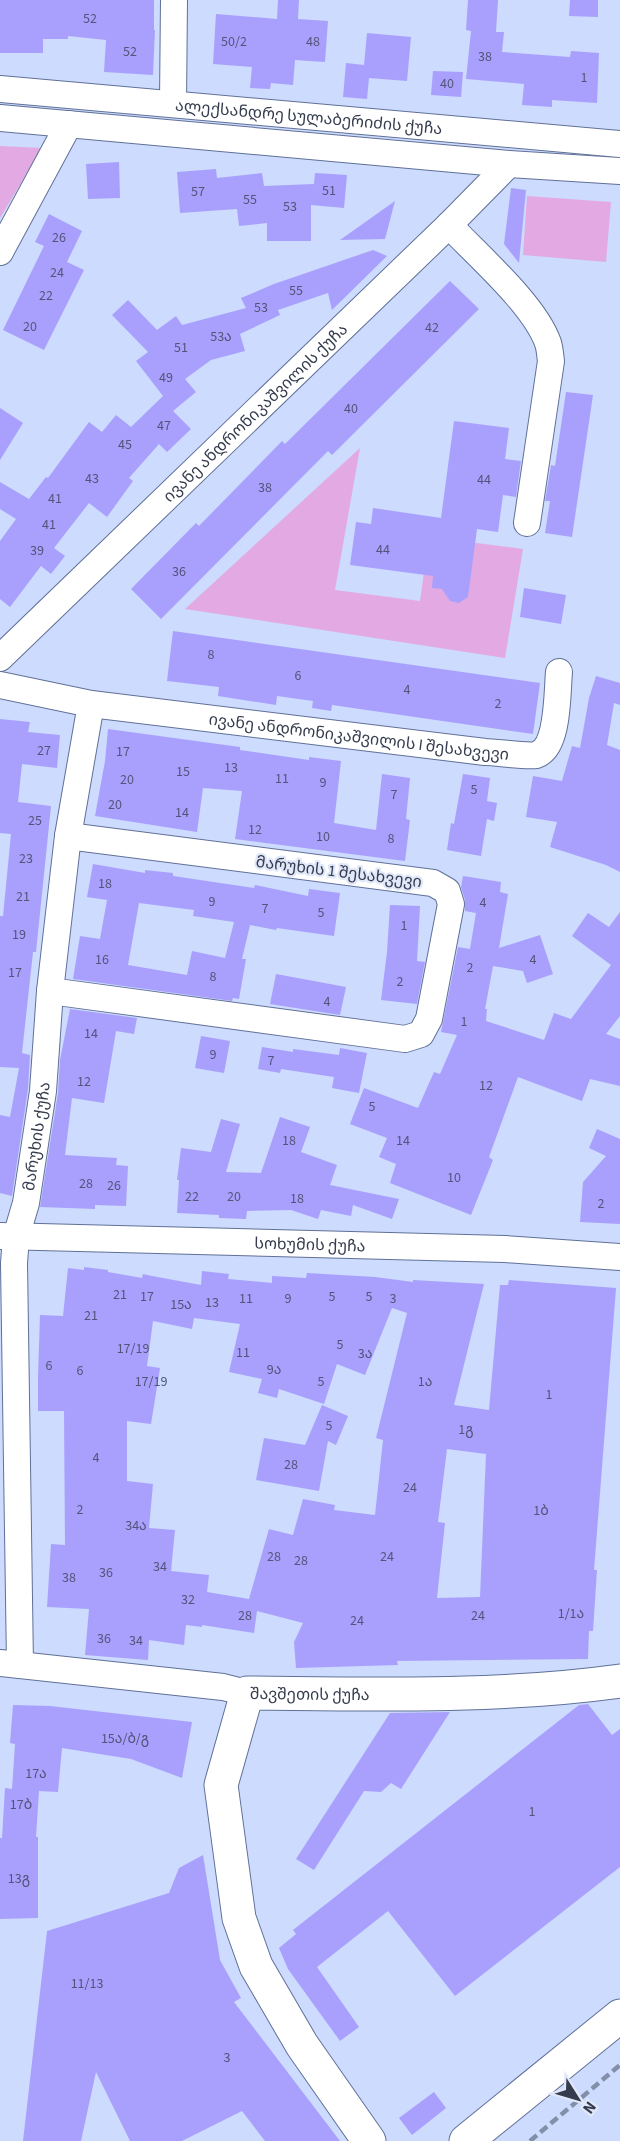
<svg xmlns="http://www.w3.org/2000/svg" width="620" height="2141" viewBox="0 0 620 2141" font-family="'Source Sans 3','Noto Sans Georgian',sans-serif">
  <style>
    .green { fill: #e3a9e2 }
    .building { fill: #a9a0fd; fill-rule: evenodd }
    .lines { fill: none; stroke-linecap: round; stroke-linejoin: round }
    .minor-casing { stroke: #607097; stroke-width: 28 }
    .major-casing { stroke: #607097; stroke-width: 35 }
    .minor { stroke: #fff; stroke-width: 26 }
    .major { stroke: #fff; stroke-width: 33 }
    .rail { stroke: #838ea9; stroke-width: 4.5; stroke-dasharray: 9 4.5; stroke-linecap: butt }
    .labels { text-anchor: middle; stroke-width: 4.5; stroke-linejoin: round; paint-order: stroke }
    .number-label { font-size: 14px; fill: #52557a }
    .street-label { font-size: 16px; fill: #353c4e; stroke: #e0e8fa }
  </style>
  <rect width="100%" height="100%" fill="#ccdbfe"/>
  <g class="green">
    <polygon points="0,146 42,148 0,218"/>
    <polygon points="527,196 611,202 606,262 523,255"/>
    <polygon points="360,448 335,590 420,601 429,537 523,549 505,658 185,609"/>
  </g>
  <g class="building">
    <polygon points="0,0 154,0 154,30 155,30 153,75 104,72 106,40 68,36 68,39 43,39 43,53 0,53"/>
    <polygon points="278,0 299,0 298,19 328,21 325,62 295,60 293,85 271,83 270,89 250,88 252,67 213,64 216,14 277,19"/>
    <polygon points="468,0 498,0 496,32 504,32 502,52 570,57 571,51 599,53 597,103 552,100 552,107 522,105 524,84 466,79 471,31 466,30"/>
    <polygon points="570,0 598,0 598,17 569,16"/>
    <polygon points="367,33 411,37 407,81 369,78 367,99 343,97 346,63 364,65"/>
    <polygon points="433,71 463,72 461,97 431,95"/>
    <polygon points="119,162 120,198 88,199 86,164"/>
    <polygon points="216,169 217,178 262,173 264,186 314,184 315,173 347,175 344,208 311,205 311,241 267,241 267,223 239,226 237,209 180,213 177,172"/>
    <polygon points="511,188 526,190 519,263 504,244"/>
    <polygon points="395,201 385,239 340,240"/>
    <polygon points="49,214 82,231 67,262 84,270 44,350 3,330 44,246 35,242"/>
    <polygon points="373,250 387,256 332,310 328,293 278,310 280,315 240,334 245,351 211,360 185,379 196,392 173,411 191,429 167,452 159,444 129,478 133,481 107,517 89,503 54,548 65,556 51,574 41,566 10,607 0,599 0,541 16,519 0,509 0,482 29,499 46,477 48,478 89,422 102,432 116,415 131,427 163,396 136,361 148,352 112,315 128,300 157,330 176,316 182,325 246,308 241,298 274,284"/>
    <polygon points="450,281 479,309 332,455 328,451 161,619 131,589 196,523 199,526 282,441 285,444"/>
    <polygon points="566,392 593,395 572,537 545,533 550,501 545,501 551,465 555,466"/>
    <polygon points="0,408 23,423 0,460"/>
    <polygon points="454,421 509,428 505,459 521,461 516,497 503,495 498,532 477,529 468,597 459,603 450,601 442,589 432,588 433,576 350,565 356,522 371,524 373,508 441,518"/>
    <polygon points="524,588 566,595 561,624 520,617"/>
    <polygon points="173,631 540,683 533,734 332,705 331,711 312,708 313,701 277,696 276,705 218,696 219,687 167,681"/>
    <polygon points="596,676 620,683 620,705 614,703 607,745 620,750 620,872 606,865 550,847 557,822 526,817 533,776 562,781 572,746 580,748 589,698"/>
    <polygon points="0,719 30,722 28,732 60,735 57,768 22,764 18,802 51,806 36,952 33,952 22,1053 30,1055 28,1089 12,1196 0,1193 0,1115 10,1117 19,1068 0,1067 0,916 3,916 11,834 0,833"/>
    <polygon points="108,729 240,747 240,750 309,760 309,757 341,761 334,823 376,830 382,774 410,778 406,819 410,820 405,861 235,839 242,791 203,788 197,832 95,816 105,761"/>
    <polygon points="463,774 490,778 487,801 497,803 494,821 487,819 481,856 447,850 451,823 454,824"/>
    <path d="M93 864 145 873V870L173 873V876L254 888 255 885 308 896 309 889 340 893 334 936 277 928 276 930 250 925 242 959H246L239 999 233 998 232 1001 73 979 80 936 100 939 107 900 87 897ZM139 903 194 910 193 916 234 922 225 958 192 951 187 975 128 965Z"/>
    <polygon points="463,876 501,882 500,892 508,894 499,948 540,935 553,974 527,983 523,971 493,966 485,1009 487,1009 486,1021 544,1040 554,1013 571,1019 611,965 572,936 588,913 609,927 620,912 620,1016 606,1034 620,1039 620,1086 590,1079 582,1101 518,1077 489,1157 493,1160 471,1215 390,1183 396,1164 379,1157 387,1138 350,1124 364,1088 418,1108 434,1072 440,1074 457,1035 441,1032 458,947 470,949 476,913 465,911 465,900 461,887"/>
    <polygon points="390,905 420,906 417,961 425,962 417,1004 381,1000 387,952"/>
    <polygon points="276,974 346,987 340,1015 270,1004"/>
    <polygon points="70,1009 137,1018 134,1034 116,1031 104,1103 72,1098 65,1155 117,1158 116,1165 128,1166 126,1206 95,1205 95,1209 40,1207 58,1093 60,1060"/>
    <polygon points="201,1036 230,1041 224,1073 195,1068"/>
    <polygon points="262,1047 293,1052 293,1049 339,1055 340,1048 367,1053 359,1093 332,1088 334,1077 281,1069 280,1073 258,1069"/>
    <polygon points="280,1117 310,1127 301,1152 337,1165 330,1185 399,1199 392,1219 353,1205 351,1216 321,1210 318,1219 291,1210 247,1211 246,1219 219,1218 219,1215 177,1213 179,1180 177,1180 181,1148 211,1152 221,1119 240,1124 226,1172 261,1173"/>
    <polygon points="597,1129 620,1139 620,1224 580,1222 583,1182 606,1156 589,1148"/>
    <path d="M84 1267 108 1270V1272L142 1278 143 1274 152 1276 201 1285 202 1271 229 1274 228 1279 272 1283V1276L306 1278 307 1273 375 1277 413 1282V1280L484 1284 454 1405 489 1410 500 1285H508L509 1280 616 1288 594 1570H597L593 1631H589L588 1659 397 1661 398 1665 296 1668 294 1642 303 1623 257 1611 254 1633 202 1625V1627L186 1625 184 1645 149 1640 148 1660 85 1655 89 1609 47 1607 51 1544 65 1545 64 1411H38V1376L40 1315 63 1316 68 1268 84 1270ZM392 1308 407 1313 376 1438 383 1440 375 1515 334 1510 335 1505 303 1499 293 1535 269 1529 249 1599 207 1592 209 1575 171 1571 175 1530 149 1528 153 1484 127 1481V1421L151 1424 160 1368 147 1366 153 1321 192 1329 194 1318 240 1324 229 1372 262 1379 258 1393 277 1398 279 1389 324 1404 337 1364 365 1375ZM447 1449 486 1454 480 1597 437 1598 445 1523 438 1522Z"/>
    <polygon points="322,1405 348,1416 336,1445 328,1441 319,1491 256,1480 264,1438 305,1445"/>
    <polygon points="588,1704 612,1735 620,1729 620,1867 455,1996 388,1911 317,1967 359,2027 340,2041 288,1969 279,1948 296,1934 293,1930 579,1705"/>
    <polygon points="13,1705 50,1706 192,1722 182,1778 131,1759 62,1748 58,1792 39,1791 36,1837 38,1837 38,1918 0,1919 0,1838 2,1838 5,1788 12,1789 15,1744 10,1743"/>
    <polygon points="450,1712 401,1789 391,1783 381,1792 364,1791 314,1870 296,1859 390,1713"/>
    <polygon points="203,1855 220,1960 241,1998 234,2002 340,2141 265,2141 242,2111 182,2141 130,2141 96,2072 81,2141 23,2141 47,1931 169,1893 179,1868"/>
    <polygon points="434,2092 446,2108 412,2135 399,2118"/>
  </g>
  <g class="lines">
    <defs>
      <g id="minor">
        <path id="s1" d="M0 89 620 144"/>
        <polyline points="173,103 174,0"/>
        <polyline points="0,118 509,164 620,171"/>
        <path d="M449 225C478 256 534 304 548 343 550 349 550 355 551 361L527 523"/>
        <polyline points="0,252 69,124"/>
        <path id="s2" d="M0 658 449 225 509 164"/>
        <path id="s3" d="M0 685 91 704 485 752C496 752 527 757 536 755 559 748 557 692 559 672"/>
        <polyline points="50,991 405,1039 421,1034 429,1019 451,904 447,891 433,883 68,836"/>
        <path id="s4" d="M0 1236 505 1249 620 1257"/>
        <polyline points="0,1663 223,1687 247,1693"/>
        <path id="s5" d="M20 1665 14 1263 16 1237 26 1203 43 1091 50 991 68 836 91 704"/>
      </g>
      <g id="major">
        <path id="s6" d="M369 2141 302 2045 256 1966 239 1918 221 1785 247 1693C371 1694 497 1698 620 1681"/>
        <polyline points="466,2141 620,2016"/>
      </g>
    </defs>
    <use href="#minor" class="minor-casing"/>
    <use href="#major" class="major-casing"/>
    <use href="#minor" class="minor"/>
    <use href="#major" class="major"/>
    <polyline class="rail" points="530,2141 620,2065"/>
  </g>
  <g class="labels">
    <g class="number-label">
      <text x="90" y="23">52</text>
      <text x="234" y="46">50/2</text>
      <text x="313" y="46">48</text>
      <text x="130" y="56">52</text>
      <text x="485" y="61">38</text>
      <text x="584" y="82">1</text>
      <text x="447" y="88">40</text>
      <text x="329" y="195">51</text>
      <text x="198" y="196">57</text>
      <text x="250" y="204">55</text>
      <text x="290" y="211">53</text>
      <text x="59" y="242">26</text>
      <text x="57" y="277">24</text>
      <text x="296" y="295">55</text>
      <text x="46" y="300">22</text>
      <text x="261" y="312">53</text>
      <text x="30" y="331">20</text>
      <text x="432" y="332">42</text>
      <text x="221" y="341">53ა</text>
      <text x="181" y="352">51</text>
      <text x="166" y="382">49</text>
      <text x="351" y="413">40</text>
      <text x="164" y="430">47</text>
      <text x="125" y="449">45</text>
      <text x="92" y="483">43</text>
      <text x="484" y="484">44</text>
      <text x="265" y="492">38</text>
      <text x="55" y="503">41</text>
      <text x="49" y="529">41</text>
      <text x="383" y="554">44</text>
      <text x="37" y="555">39</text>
      <text x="179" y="576">36</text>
      <text x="211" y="659">8</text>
      <text x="298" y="680">6</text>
      <text x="407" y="694">4</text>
      <text x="498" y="708">2</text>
      <text x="44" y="755">27</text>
      <text x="123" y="756">17</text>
      <text x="231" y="772">13</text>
      <text x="183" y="776">15</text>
      <text x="282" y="783">11</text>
      <text x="127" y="784">20</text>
      <text x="323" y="787">9</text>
      <text x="474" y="794">5</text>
      <text x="394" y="799">7</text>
      <text x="115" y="809">20</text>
      <text x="182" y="817">14</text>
      <text x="35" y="825">25</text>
      <text x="255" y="834">12</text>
      <text x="323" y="841">10</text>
      <text x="391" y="843">8</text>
      <text x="26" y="863">23</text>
      <text x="105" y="888">18</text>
      <text x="23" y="901">21</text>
      <text x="212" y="906">9</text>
      <text x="483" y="907">4</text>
      <text x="265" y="913">7</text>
      <text x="321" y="917">5</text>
      <text x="404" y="930">1</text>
      <text x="19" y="939">19</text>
      <text x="102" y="964">16</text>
      <text x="533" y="964">4</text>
      <text x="470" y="972">2</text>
      <text x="15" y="977">17</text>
      <text x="213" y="981">8</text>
      <text x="400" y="986">2</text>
      <text x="327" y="1006">4</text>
      <text x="464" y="1026">1</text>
      <text x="91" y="1038">14</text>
      <text x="213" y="1059">9</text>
      <text x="271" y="1065">7</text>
      <text x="84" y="1086">12</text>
      <text x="486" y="1090">12</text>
      <text x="372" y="1111">5</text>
      <text x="289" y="1145">18</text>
      <text x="403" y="1145">14</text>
      <text x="454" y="1182">10</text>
      <text x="86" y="1188">28</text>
      <text x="114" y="1190">26</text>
      <text x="192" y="1201">22</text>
      <text x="234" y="1201">20</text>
      <text x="297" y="1203">18</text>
      <text x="601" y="1208">2</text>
      <text x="120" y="1299">21</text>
      <text x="147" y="1301">17</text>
      <text x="332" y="1301">5</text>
      <text x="369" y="1301">5</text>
      <text x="246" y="1303">11</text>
      <text x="288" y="1303">9</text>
      <text x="393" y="1303">3</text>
      <text x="212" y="1307">13</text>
      <text x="181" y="1309">15ა</text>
      <text x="91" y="1320">21</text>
      <text x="340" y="1349">5</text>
      <text x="133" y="1353">17/19</text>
      <text x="243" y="1357">11</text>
      <text x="365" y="1358">3ა</text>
      <text x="49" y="1370">6</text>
      <text x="274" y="1374">9ა</text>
      <text x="80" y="1375">6</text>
      <text x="151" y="1386">17/19</text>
      <text x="321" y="1386">5</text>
      <text x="425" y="1386">1ა</text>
      <text x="549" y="1399">1</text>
      <text x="329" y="1430">5</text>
      <text x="466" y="1434">1გ</text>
      <text x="96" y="1462">4</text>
      <text x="291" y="1469">28</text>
      <text x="410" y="1492">24</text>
      <text x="80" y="1514">2</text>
      <text x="541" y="1515">1ბ</text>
      <text x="136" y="1530">34ა</text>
      <text x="274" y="1561">28</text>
      <text x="387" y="1561">24</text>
      <text x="301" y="1565">28</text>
      <text x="160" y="1571">34</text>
      <text x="106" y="1577">36</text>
      <text x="69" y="1582">38</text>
      <text x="188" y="1604">32</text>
      <text x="571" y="1618">1/1ა</text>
      <text x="245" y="1620">28</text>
      <text x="478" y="1620">24</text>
      <text x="357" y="1625">24</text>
      <text x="104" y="1643">36</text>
      <text x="136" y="1645">34</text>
      <text x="125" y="1743">15ა/ბ/გ</text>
      <text x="36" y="1778">17ა</text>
      <text x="21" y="1809">17ბ</text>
      <text x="532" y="1816">1</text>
      <text x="19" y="1883">13გ</text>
      <text x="87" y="1988">11/13</text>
      <text x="227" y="2062">3</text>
    </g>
    <g class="street-label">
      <text dy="6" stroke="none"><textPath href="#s1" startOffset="310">ალექსანდრე სულაბერიძის ქუჩა</textPath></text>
      <text dy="6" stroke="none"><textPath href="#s2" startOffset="354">ივანე ანდრონიკაშვილის ქუჩა</textPath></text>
      <text dy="6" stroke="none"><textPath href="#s3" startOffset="363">ივანე ანდრონიკაშვილის I შესახვევი</textPath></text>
      <text transform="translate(339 871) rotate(7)" y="6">მარუხის 1 შესახვევი</text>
      <text dy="6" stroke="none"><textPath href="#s5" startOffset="531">მარუხის ქუჩა</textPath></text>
      <text dy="6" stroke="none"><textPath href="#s4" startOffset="310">სოხუმის ქუჩა</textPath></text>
      <text dy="6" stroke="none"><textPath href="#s6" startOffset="552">შავშეთის ქუჩა</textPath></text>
    </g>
  </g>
  <g transform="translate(578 2099) rotate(127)" stroke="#e0e8fa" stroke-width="4.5" paint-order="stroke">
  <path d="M0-4.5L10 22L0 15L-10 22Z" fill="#353c4e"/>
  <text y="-9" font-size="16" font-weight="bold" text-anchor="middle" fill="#353c4e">N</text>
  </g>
</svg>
